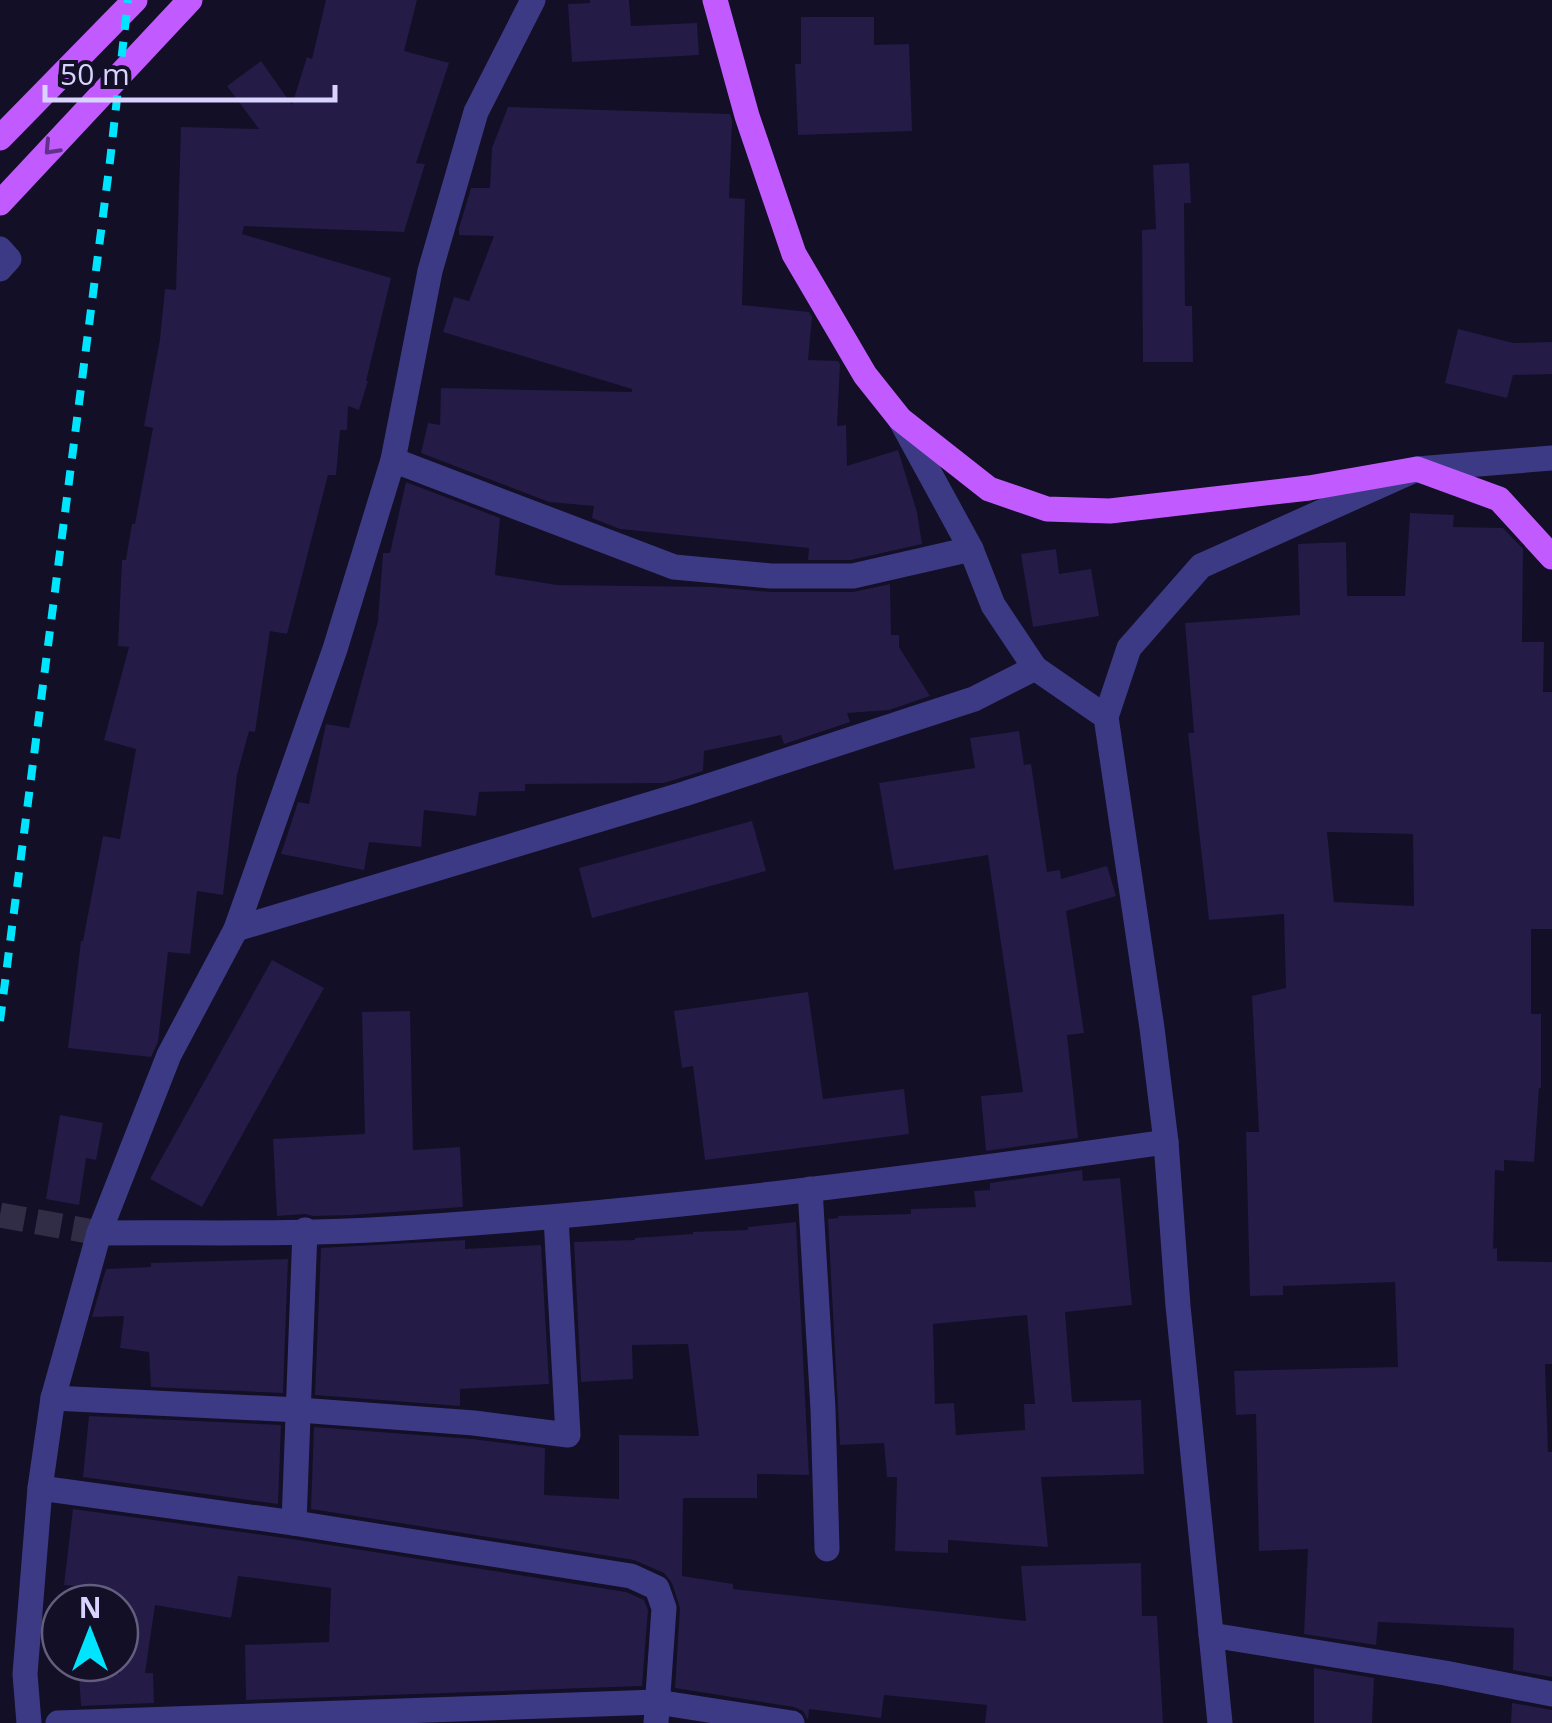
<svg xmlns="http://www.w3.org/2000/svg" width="1552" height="1723" viewBox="0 0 1552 1723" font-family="'Open Sans',sans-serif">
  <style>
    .building { fill: #241b47; fill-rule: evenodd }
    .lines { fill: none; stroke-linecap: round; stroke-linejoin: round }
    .minor-tunnel { stroke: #312d47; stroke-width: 25; stroke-dasharray: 25 12; stroke-linecap: butt }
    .minor { stroke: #3d3a85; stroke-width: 25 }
    .major { stroke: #c25bff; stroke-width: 25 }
    .rail { stroke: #00e5ff; stroke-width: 8; stroke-dasharray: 15 12; stroke-linecap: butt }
    .oneway { stroke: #623188 }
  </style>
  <rect width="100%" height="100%" fill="#130f26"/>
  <g class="building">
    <polygon points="326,0 417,0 404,51 449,63 416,163 425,164 404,232 244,226 242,234 391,278 366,381 368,381 359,410 348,406 347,430 340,430 336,475 328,475 287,634 270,631 255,732 249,731 237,775 223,895 197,891 190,954 168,952 158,1042 151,1057 68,1048 81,941 83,941 103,836 120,839 136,749 104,740 129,647 118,646 122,560 126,560 132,524 135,524 153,428 144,426 160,339 165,289 176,290 181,127 259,129 227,86 261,61 292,105 307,57 312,59"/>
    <polygon points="590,0 629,0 631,26 697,23 699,55 572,62 568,4 590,3"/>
    <polygon points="801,17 874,17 874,45 909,44 912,131 798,135 795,64 801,64"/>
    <polygon points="508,107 730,114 732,121 729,198 745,199 742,305 809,312 812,317 808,360 838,361 840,364 837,426 846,425 847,466 898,450 917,512 922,544 851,560 808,560 809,548 620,529 592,518 594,506 549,502 421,453 428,423 440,425 441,388 632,392 632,389 443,332 454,297 469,301 494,236 459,235 459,228 471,188 490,188 492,148"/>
    <polygon points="1189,163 1191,203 1184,203 1185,306 1192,306 1193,362 1143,362 1142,230 1156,229 1153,165"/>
    <polygon points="1458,329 1513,343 1552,342 1552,374 1513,375 1507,398 1445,383"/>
    <polygon points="406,482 500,518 495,575 557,585 713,587 771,592 853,592 890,584 891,635 899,635 899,647 930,696 889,710 847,713 850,722 784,744 781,735 704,751 703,771 664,783 525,784 525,791 479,792 476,816 424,810 421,847 369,842 364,870 281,854 298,802 309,804 326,724 349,728 378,621 383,553 390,553"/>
    <path d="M1410 513 1454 515 1453 527 1503 528 1523 549 1522 642H1544L1543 692H1552V929H1531V1014H1541V1088H1539L1534 1162 1504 1160V1171L1495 1170 1493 1249 1497 1248V1261L1552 1262V1364H1545L1548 1452H1552V1677L1513 1670 1514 1628 1378 1622 1376 1645 1304 1634 1308 1549 1259 1551 1256 1414 1236 1415 1234 1371 1398 1367 1395 1282 1283 1286V1295L1250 1296 1246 1132H1259L1252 996 1286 988 1284 914 1209 920 1188 733H1194L1185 623 1300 615 1298 544 1346 542 1347 596H1405ZM1327 832 1413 834 1414 906 1334 902Z"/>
    <polygon points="1056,549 1059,574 1091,569 1099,616 1033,627 1021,554"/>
    <polygon points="1019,731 1024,765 1031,764 1047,872 1060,870 1061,879 1107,866 1116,896 1066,911 1084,1033 1067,1035 1078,1138 986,1151 981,1096 1023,1092 988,855 894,870 879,783 975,768 970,738"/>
    <polygon points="752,821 766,871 592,918 579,868"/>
    <polygon points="272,960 324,988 202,1207 150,1179"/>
    <polygon points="808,992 823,1099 904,1089 909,1134 705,1160 693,1066 682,1068 674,1011"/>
    <polygon points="410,1011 413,1150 460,1147 463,1207 351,1215 313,1216 305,1214 277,1216 273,1139 365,1134 362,1012"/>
    <polygon points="60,1115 103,1123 96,1160 86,1158 79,1205 46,1199"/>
    <path d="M1082 1170 1083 1181 1120 1178 1132 1305 1065 1312 1072 1402 1141 1400 1144 1474 1041 1477 1048 1547 948 1540V1553L895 1551 897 1477H887L884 1443 840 1445 828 1219 838 1218V1216L911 1214V1209L976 1207 974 1191 990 1190V1183ZM1027 1315 1035 1404H1024L1025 1430 956 1435 954 1403 935 1404 933 1324Z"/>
    <polygon points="796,1222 809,1475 757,1474 757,1498 683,1498 682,1576 733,1584 733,1589 1026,1621 1021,1566 1141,1563 1142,1616 1157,1616 1163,1723 985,1723 987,1705 884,1695 881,1718 809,1709 808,1720 803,1711 794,1707 675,1688 680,1608 672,1583 664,1573 634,1560 311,1509 314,1427 472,1439 545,1448 544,1495 619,1499 619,1435 699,1436 688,1344 632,1345 633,1379 581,1382 574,1242 635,1240 635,1238 693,1234 693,1232 748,1230 748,1227"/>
    <polygon points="465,1240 465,1249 541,1245 549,1384 460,1389 460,1406 315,1395 321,1248"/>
    <polygon points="288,1259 283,1393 151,1387 149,1352 120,1348 124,1316 92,1317 106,1269 151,1267 151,1263"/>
    <polygon points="89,1416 281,1425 278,1504 83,1477"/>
    <polygon points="73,1509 292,1539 626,1592 644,1600 648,1610 642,1686 246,1700 245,1645 329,1642 331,1588 238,1576 231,1618 155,1605 145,1673 153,1673 154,1703 81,1706 79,1674 120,1674 120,1603 76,1603 79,1586 64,1585"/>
    <polygon points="1314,1668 1374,1678 1372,1723 1314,1723"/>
    <polygon points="1512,1703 1552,1710 1552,1723 1511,1723"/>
  </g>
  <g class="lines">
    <polyline class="minor-tunnel" points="0,1215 99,1233"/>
    <g class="minor">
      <path d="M533 0 476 112 430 271 393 460 335 649 236 929 169 1055 99 1233C195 1232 292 1235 388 1229 649 1213 907 1179 1166 1142"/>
      <polyline points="0,249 9,259 0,269"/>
      <polyline points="900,419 971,549 993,605 1035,668 1106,717 1152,1028 1166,1142 1178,1306 1220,1723"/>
      <polyline points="393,460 674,567 771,576 853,576 971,549"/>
      <polyline points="1106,717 1129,648 1201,566 1417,469 1552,458"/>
      <polyline points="236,929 684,794 974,699 1035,668"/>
      <polyline points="810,1189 823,1409 827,1549"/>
      <polyline points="53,1398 299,1410 474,1423 568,1435 556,1217"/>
      <polyline points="40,1488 294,1523 631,1576 657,1588 664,1608 656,1723"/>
      <polyline points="294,1523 305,1230"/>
      <polyline points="1211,1635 1445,1673 1552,1694"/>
      <polyline points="29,1723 25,1674 40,1488 53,1398 99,1233"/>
      <polyline points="58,1723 657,1702 792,1723"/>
    </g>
    <g class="major">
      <polyline points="715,0 747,116 794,254 865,375 900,419 989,489 1047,509 1110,511 1309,488 1417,469 1499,499 1552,557"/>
      <polyline points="0,138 135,0"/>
      <polyline points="0,203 190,0"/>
    </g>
    <polyline class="rail" points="0,1021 110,161 128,0"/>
  </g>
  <defs><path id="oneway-chevron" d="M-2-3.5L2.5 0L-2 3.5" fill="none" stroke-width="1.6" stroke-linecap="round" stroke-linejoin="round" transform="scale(2.5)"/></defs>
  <use class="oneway" href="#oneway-chevron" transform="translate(51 148) rotate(133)"/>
  <g transform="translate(90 1633)"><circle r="48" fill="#130f26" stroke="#625e7d" stroke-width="2.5"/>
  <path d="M0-8L18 38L0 25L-18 38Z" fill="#00e5ff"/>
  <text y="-15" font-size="28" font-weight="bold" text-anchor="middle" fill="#d9d4ff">N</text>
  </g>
  <path d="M45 85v15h290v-15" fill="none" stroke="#d9d4ff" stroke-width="5"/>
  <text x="60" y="85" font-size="30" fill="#d9d4ff" stroke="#130f26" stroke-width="8" paint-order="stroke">50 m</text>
</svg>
